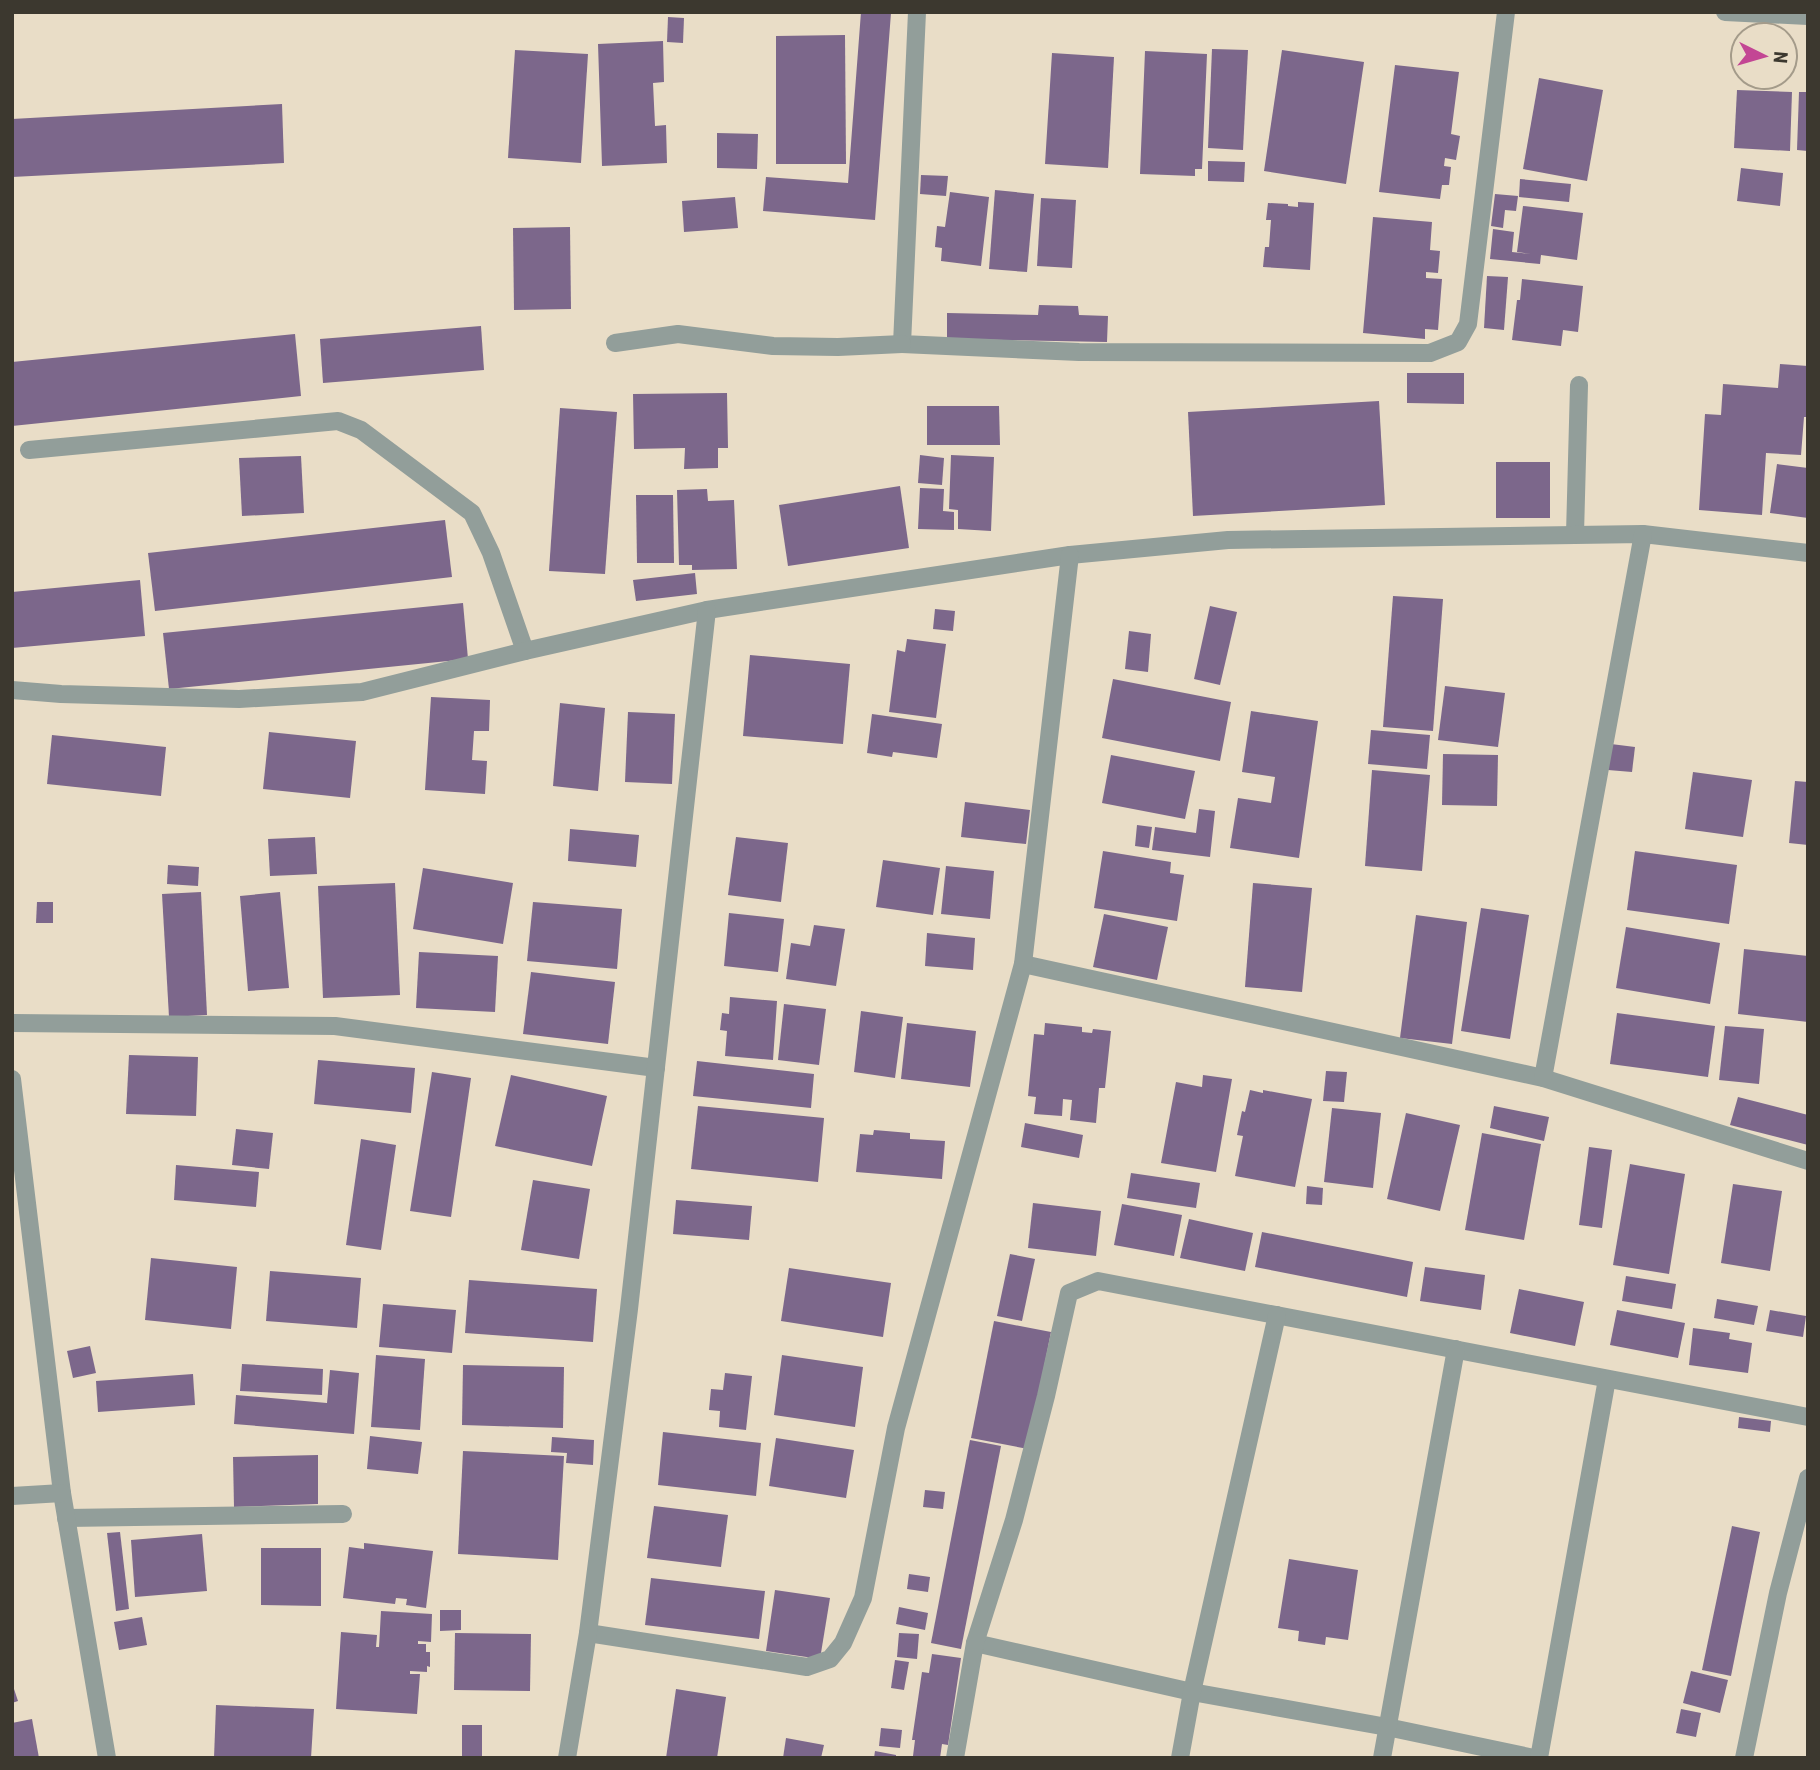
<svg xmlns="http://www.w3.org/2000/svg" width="1820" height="1770" viewBox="0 0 1820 1770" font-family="'Roboto Condensed',sans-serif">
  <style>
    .building { fill: #7c678b }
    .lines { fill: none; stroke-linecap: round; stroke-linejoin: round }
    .service { stroke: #929e9a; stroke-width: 18 }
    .minor { stroke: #929e9a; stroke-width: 18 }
  </style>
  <rect width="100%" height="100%" fill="#e9ddc7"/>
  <g class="building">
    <polygon points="861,12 891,13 875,220 763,211 766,177 848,183"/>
    <polygon points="668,17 684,18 683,43 667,42"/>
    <polygon points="845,35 846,164 776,164 776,36"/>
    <polygon points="663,41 664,82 653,83 655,126 666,125 667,163 602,166 598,44"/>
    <polygon points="1212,49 1248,50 1243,150 1208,148"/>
    <polygon points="515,50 588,54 581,163 508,158"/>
    <polygon points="1282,50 1364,62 1346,184 1264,171"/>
    <polygon points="1145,51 1207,54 1202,169 1195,169 1195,176 1140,174"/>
    <polygon points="1052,53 1114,57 1108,168 1045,164"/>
    <polygon points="1395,65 1459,72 1451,134 1460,136 1456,160 1445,158 1444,166 1451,167 1449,185 1442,185 1440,199 1379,192"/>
    <polygon points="1539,78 1603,90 1587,181 1523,169"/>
    <polygon points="1737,90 1792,92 1790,151 1734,148"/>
    <polygon points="1799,92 1808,92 1808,151 1797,150"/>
    <polygon points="282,104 284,163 12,177 12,119"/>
    <polygon points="717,133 758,134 757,169 717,168"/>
    <polygon points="1208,161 1245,162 1244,182 1208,181"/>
    <polygon points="1741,168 1783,173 1780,206 1737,201"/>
    <polygon points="921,175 948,176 946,196 920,194"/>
    <polygon points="1520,179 1571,184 1569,202 1519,197"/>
    <polygon points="995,190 1034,194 1027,272 989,269"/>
    <polygon points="950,192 989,197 981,266 941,261 942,248 935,247 937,226 945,227"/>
    <polygon points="1495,194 1518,196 1516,211 1505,210 1503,228 1491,226"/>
    <polygon points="735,197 738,228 684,232 682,201"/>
    <polygon points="1041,198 1076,200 1072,268 1037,266"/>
    <polygon points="1298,202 1314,203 1310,270 1263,267 1265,247 1269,247 1271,220 1266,220 1268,203 1288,204 1288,206 1298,207"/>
    <polygon points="1523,206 1583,213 1577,260 1541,255 1540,264 1490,259 1493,229 1514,232 1512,252 1531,254 1517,252"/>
    <polygon points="1373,217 1432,222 1430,250 1440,251 1438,273 1426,272 1426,278 1442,279 1438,330 1425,329 1425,339 1363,333"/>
    <polygon points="570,227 571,309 514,310 513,228"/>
    <polygon points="1487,276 1508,277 1504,330 1484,328"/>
    <polygon points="1522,279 1583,286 1578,332 1563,330 1561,346 1512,340 1517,300 1520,300"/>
    <polygon points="1039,305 1078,306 1079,315 1108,316 1107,342 947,339 947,313 1038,315"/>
    <polygon points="481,326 484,370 323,383 320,339"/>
    <polygon points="295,334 301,396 12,426 12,362"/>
    <polygon points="1780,364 1808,366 1808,417 1804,417 1801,455 1766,453 1762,515 1699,510 1705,414 1721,415 1723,384 1778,388"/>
    <polygon points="1407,373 1464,373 1464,404 1407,403"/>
    <polygon points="727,393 728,448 718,448 718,468 684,469 685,448 634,449 633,394"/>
    <polygon points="1379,401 1385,505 1193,516 1188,412"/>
    <polygon points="927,406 999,406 1000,445 927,445"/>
    <polygon points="560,408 617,412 605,574 549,571"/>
    <polygon points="920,455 944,458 942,485 918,483"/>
    <polygon points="951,455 994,457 991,531 958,529 958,510 949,509"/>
    <polygon points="301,456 304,513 242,516 239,458"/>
    <rect x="1496" y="462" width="54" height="56"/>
    <polygon points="1777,464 1808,468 1808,518 1770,513"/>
    <polygon points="900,486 909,548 788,566 779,505"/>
    <polygon points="920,488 944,489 943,511 954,512 954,530 918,529"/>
    <polygon points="707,489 708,501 734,500 737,569 692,570 692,565 679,565 677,490"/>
    <polygon points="636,495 673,495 674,563 637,563"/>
    <polygon points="445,520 452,577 155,611 148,553"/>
    <polygon points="695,573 697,594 636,601 633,580"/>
    <polygon points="140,580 145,636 12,648 12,592"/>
    <polygon points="1393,596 1443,599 1433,731 1383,727"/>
    <polygon points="463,603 468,659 169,689 163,633"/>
    <polygon points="1210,606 1237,612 1220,685 1194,679"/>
    <polygon points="935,609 955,611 953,631 933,629"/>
    <polygon points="1129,631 1151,634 1148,672 1125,669"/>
    <polygon points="907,639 946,644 936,718 889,712 897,650 905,652"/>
    <polygon points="750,655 850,664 843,744 743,736"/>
    <polygon points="1113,679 1231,702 1220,761 1102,738"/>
    <polygon points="1445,686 1505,693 1498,747 1438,740"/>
    <polygon points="431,697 490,700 489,731 474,731 472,760 487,761 485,794 425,790"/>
    <polygon points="560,703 605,708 598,791 553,786"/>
    <polygon points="1251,711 1318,721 1299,858 1230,848 1238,798 1271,803 1275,777 1242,772"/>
    <polygon points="628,712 675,714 672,784 625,782"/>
    <polygon points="872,714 942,724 937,758 893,752 892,757 867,753"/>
    <polygon points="1371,730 1430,735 1427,769 1368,764"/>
    <polygon points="269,732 356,741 350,798 263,789"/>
    <polygon points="52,735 166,747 161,796 47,784"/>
    <polygon points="1611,744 1635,747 1632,772 1608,770"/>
    <polygon points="1443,754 1498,755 1497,806 1442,805"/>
    <polygon points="1111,755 1195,771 1185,819 1102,803"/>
    <polygon points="1372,770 1430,775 1422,871 1365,866"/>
    <polygon points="1693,772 1752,780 1743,837 1685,829"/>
    <polygon points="1795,781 1808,782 1808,845 1789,843"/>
    <polygon points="965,802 1030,810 1026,844 961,837"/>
    <polygon points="1199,809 1215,811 1210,857 1152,850 1155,827 1196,833"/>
    <polygon points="1137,825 1152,827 1149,848 1135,846"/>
    <polygon points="570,829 639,835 636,867 568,861"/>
    <polygon points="315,837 317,874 270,876 268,839"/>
    <polygon points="736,837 788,843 781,902 728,895"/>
    <polygon points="1103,851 1171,862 1170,873 1184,875 1177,921 1094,908"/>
    <polygon points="1635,851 1737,865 1729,924 1627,910"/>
    <polygon points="883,860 940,868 933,915 876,907"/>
    <polygon points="168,865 199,867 198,886 167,884"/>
    <polygon points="946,866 994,871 990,919 941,914"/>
    <polygon points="423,868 513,883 503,944 413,929"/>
    <polygon points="395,883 400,995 323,998 318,886"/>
    <polygon points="1253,883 1312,888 1302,992 1245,987"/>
    <polygon points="201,892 207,1015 169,1017 162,894"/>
    <polygon points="280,892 289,988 248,991 240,896"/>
    <polygon points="37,902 53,902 53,923 36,923"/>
    <polygon points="533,902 622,909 617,969 527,961"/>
    <polygon points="1481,908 1529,915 1510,1039 1461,1031"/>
    <polygon points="729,913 784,919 778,972 724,966"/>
    <polygon points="1104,914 1168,927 1157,980 1093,967"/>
    <polygon points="1416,915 1467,922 1452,1044 1400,1038"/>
    <polygon points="814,925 845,929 836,986 786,979 791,943 810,946"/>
    <polygon points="1626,927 1720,943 1710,1004 1616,988"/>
    <polygon points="927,933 975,938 973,970 925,966"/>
    <polygon points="1744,949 1808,956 1808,1022 1738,1014"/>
    <polygon points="419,952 498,956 495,1012 416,1008"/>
    <polygon points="531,972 615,982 608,1044 523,1034"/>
    <polygon points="730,997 777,1001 773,1060 725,1056 727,1031 720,1030 722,1013 729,1014"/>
    <polygon points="784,1004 826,1009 819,1065 778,1060"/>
    <polygon points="861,1011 903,1017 895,1078 854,1072"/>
    <polygon points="1617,1013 1715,1026 1708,1077 1610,1064"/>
    <polygon points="907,1023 976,1031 970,1087 901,1079"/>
    <polygon points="1045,1023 1082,1027 1082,1032 1092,1033 1093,1029 1111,1031 1105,1088 1099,1088 1096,1123 1070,1120 1072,1100 1063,1099 1062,1116 1034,1114 1036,1097 1028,1096 1034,1034 1044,1035"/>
    <polygon points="1725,1026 1764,1029 1759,1084 1719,1080"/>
    <polygon points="129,1055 198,1057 196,1116 126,1114"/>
    <polygon points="318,1060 415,1068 411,1113 314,1104"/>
    <polygon points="697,1061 814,1074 811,1108 693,1096"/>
    <polygon points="1326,1071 1347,1072 1344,1102 1323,1101"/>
    <polygon points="432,1072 471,1078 451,1217 410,1211"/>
    <polygon points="511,1075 607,1096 592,1166 495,1146"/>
    <polygon points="1203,1075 1232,1079 1216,1172 1161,1163 1176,1082 1202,1087"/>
    <polygon points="1250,1090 1263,1093 1263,1090 1312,1099 1295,1187 1235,1176 1243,1136 1237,1135 1242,1111 1245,1112"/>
    <polygon points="1738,1097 1808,1115 1808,1145 1730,1125"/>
    <polygon points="698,1106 824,1118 818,1182 691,1169"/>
    <polygon points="1494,1106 1549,1117 1544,1141 1490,1128"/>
    <polygon points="1332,1108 1381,1113 1373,1188 1324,1182"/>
    <polygon points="1406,1113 1460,1125 1440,1211 1387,1199"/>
    <polygon points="1025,1123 1083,1135 1079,1158 1021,1147"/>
    <polygon points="236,1129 273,1133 269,1169 232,1165"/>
    <polygon points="874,1130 910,1133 910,1139 945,1141 942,1179 856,1172 860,1134 873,1135"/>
    <polygon points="1482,1133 1541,1144 1524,1240 1465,1230"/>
    <polygon points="361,1139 396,1145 381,1250 346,1245"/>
    <polygon points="1589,1147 1612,1150 1602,1228 1579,1225"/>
    <polygon points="1630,1164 1685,1174 1669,1274 1613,1265"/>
    <polygon points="176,1165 259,1172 256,1207 174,1200"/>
    <polygon points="1131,1173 1200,1183 1196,1208 1127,1198"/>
    <polygon points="533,1180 590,1189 579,1259 521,1250"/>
    <polygon points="1733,1184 1782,1191 1770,1271 1721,1263"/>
    <polygon points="1307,1186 1323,1188 1322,1205 1306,1204"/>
    <polygon points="676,1200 752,1206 749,1240 673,1234"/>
    <polygon points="1033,1203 1101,1211 1096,1256 1028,1248"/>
    <polygon points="1122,1204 1182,1215 1174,1256 1114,1245"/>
    <polygon points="1189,1219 1253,1233 1245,1271 1180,1258"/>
    <polygon points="1262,1232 1413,1262 1407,1297 1255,1267"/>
    <polygon points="1010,1254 1035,1259 1022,1321 997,1316"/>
    <polygon points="151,1258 237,1267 231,1329 145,1320"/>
    <polygon points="1425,1267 1485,1275 1481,1310 1420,1301"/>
    <polygon points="789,1268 891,1283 883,1337 781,1321"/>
    <polygon points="270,1271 361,1278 357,1328 266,1321"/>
    <polygon points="1626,1276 1676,1284 1672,1309 1622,1301"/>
    <polygon points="469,1280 597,1289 593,1342 465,1333"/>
    <polygon points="1519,1289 1584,1302 1575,1346 1510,1333"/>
    <polygon points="1717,1299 1758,1306 1754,1325 1714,1318"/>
    <polygon points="383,1304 456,1310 452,1353 379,1347"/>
    <polygon points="1617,1310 1685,1323 1678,1358 1610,1345"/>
    <polygon points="1770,1310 1806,1316 1803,1337 1766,1331"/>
    <polygon points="994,1321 1051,1332 1028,1449 971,1438"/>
    <polygon points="1693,1328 1730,1333 1729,1339 1752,1343 1748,1373 1689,1365"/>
    <polygon points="90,1346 96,1373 73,1378 67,1351"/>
    <polygon points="376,1355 425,1359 420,1430 371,1427"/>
    <polygon points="782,1355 863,1367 855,1427 774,1415"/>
    <polygon points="242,1364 323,1369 322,1395 240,1391"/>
    <polygon points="463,1365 564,1367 563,1428 462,1425"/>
    <polygon points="330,1370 359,1373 354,1434 234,1424 236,1395 327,1403"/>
    <polygon points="725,1373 752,1376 746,1430 719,1427 720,1411 709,1410 711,1389 723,1390"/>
    <polygon points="193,1374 195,1405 98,1412 96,1381"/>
    <polygon points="1739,1417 1771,1421 1770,1432 1738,1428"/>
    <polygon points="663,1432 761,1443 756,1496 658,1485"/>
    <polygon points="370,1436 422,1442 418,1474 367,1469"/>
    <polygon points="552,1437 594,1440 593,1465 566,1463 567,1453 551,1452"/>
    <polygon points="776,1438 854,1450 846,1498 769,1486"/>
    <polygon points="970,1440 1001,1446 961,1649 931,1643"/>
    <polygon points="463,1451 564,1456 558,1560 458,1554"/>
    <polygon points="318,1455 318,1504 234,1507 233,1457"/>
    <polygon points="925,1490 945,1492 943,1509 923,1507"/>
    <polygon points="654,1506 728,1515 721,1567 647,1558"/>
    <polygon points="1732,1526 1760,1532 1731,1676 1702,1670"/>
    <polygon points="120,1532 129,1609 116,1611 107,1533"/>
    <polygon points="202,1534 207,1591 135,1597 131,1540"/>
    <polygon points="364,1543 433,1551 426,1608 406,1605 407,1599 396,1598 395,1604 343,1598 349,1547 364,1549"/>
    <polygon points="261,1548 321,1548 321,1606 261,1605"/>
    <polygon points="1289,1559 1358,1570 1348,1640 1326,1637 1325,1645 1298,1641 1299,1631 1278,1628"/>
    <polygon points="909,1574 930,1577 928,1592 907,1589"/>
    <polygon points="651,1578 765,1591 759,1639 645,1625"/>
    <polygon points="775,1590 830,1598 820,1659 766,1651"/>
    <polygon points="899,1607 928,1613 925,1630 896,1624"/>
    <polygon points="440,1610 461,1610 461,1630 440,1631"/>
    <polygon points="381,1611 432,1614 431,1642 418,1641 418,1644 426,1644 426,1652 430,1652 430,1667 427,1666 427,1672 410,1671 410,1674 420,1674 417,1714 336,1709 341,1632 377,1635 376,1647 379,1647"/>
    <polygon points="142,1617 147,1645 119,1650 114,1622"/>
    <polygon points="455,1633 531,1634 530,1691 454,1690"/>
    <polygon points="899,1633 919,1634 917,1659 897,1657"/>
    <polygon points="932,1654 961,1658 948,1745 942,1744 940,1758 913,1756 915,1740 912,1740 922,1672 929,1673"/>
    <polygon points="895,1660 909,1662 904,1690 891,1688"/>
    <polygon points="1691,1671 1728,1680 1720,1713 1683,1703"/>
    <polygon points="12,1683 18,1701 12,1703"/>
    <polygon points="676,1689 726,1697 717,1758 666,1758"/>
    <polygon points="216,1705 314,1709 311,1758 214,1758"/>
    <polygon points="1681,1709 1701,1713 1696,1737 1676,1733"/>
    <polygon points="32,1719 39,1758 12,1758 12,1723"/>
    <rect x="462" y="1725" width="20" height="32"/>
    <polygon points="881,1728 902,1730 900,1748 879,1746"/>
    <polygon points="786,1738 824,1745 821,1758 783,1758"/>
    <polygon points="875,1751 896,1755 896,1758 874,1758"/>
  </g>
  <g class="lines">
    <g class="service">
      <polyline points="1575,534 1579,385"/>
      <polyline points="66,1518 343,1514"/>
      <polyline points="975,1643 1192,1692 1387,1727 1534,1758"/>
      <polyline points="955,1758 975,1643 1014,1520 1046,1396 1069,1293 1098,1281 1808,1417"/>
      <polyline points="1180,1758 1192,1692 1277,1315"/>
      <polyline points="1382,1758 1456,1349"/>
      <polyline points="1539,1758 1607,1379"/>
    </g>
    <g class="minor">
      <polyline points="917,12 902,344 1079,352 1430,353 1458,342 1468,324 1506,12"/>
      <polyline points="1725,12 1808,16"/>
      <polyline points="615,343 678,334 773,346 838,347 902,344"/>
      <polyline points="29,450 338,421 361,430 472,513 491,553 525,651"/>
      <polyline points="12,690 61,694 239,699 362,692 525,651 707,610 1070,555 1228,540 1643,534 1808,553"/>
      <polyline points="1023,964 1543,1078 1808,1161"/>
      <polyline points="12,1023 335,1026 656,1068"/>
      <polyline points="1543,1078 1643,534"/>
      <polyline points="12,1079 62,1493 107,1758"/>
      <polyline points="12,1496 62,1493"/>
      <polyline points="588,1633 807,1667 830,1659 843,1643 863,1598 896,1428 1023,964 1070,555"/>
      <polyline points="567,1758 588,1633 629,1309 707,610"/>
      <polyline points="1744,1758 1778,1593 1808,1478"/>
    </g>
  </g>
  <rect width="1820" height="1770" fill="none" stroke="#3c382f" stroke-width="28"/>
  <g transform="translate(1764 56) rotate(95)"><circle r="33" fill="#e9ddc7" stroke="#a49b8a" stroke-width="2"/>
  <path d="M0-5L12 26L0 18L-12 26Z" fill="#c34694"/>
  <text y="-10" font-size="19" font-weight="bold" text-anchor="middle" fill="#3c382f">N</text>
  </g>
</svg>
